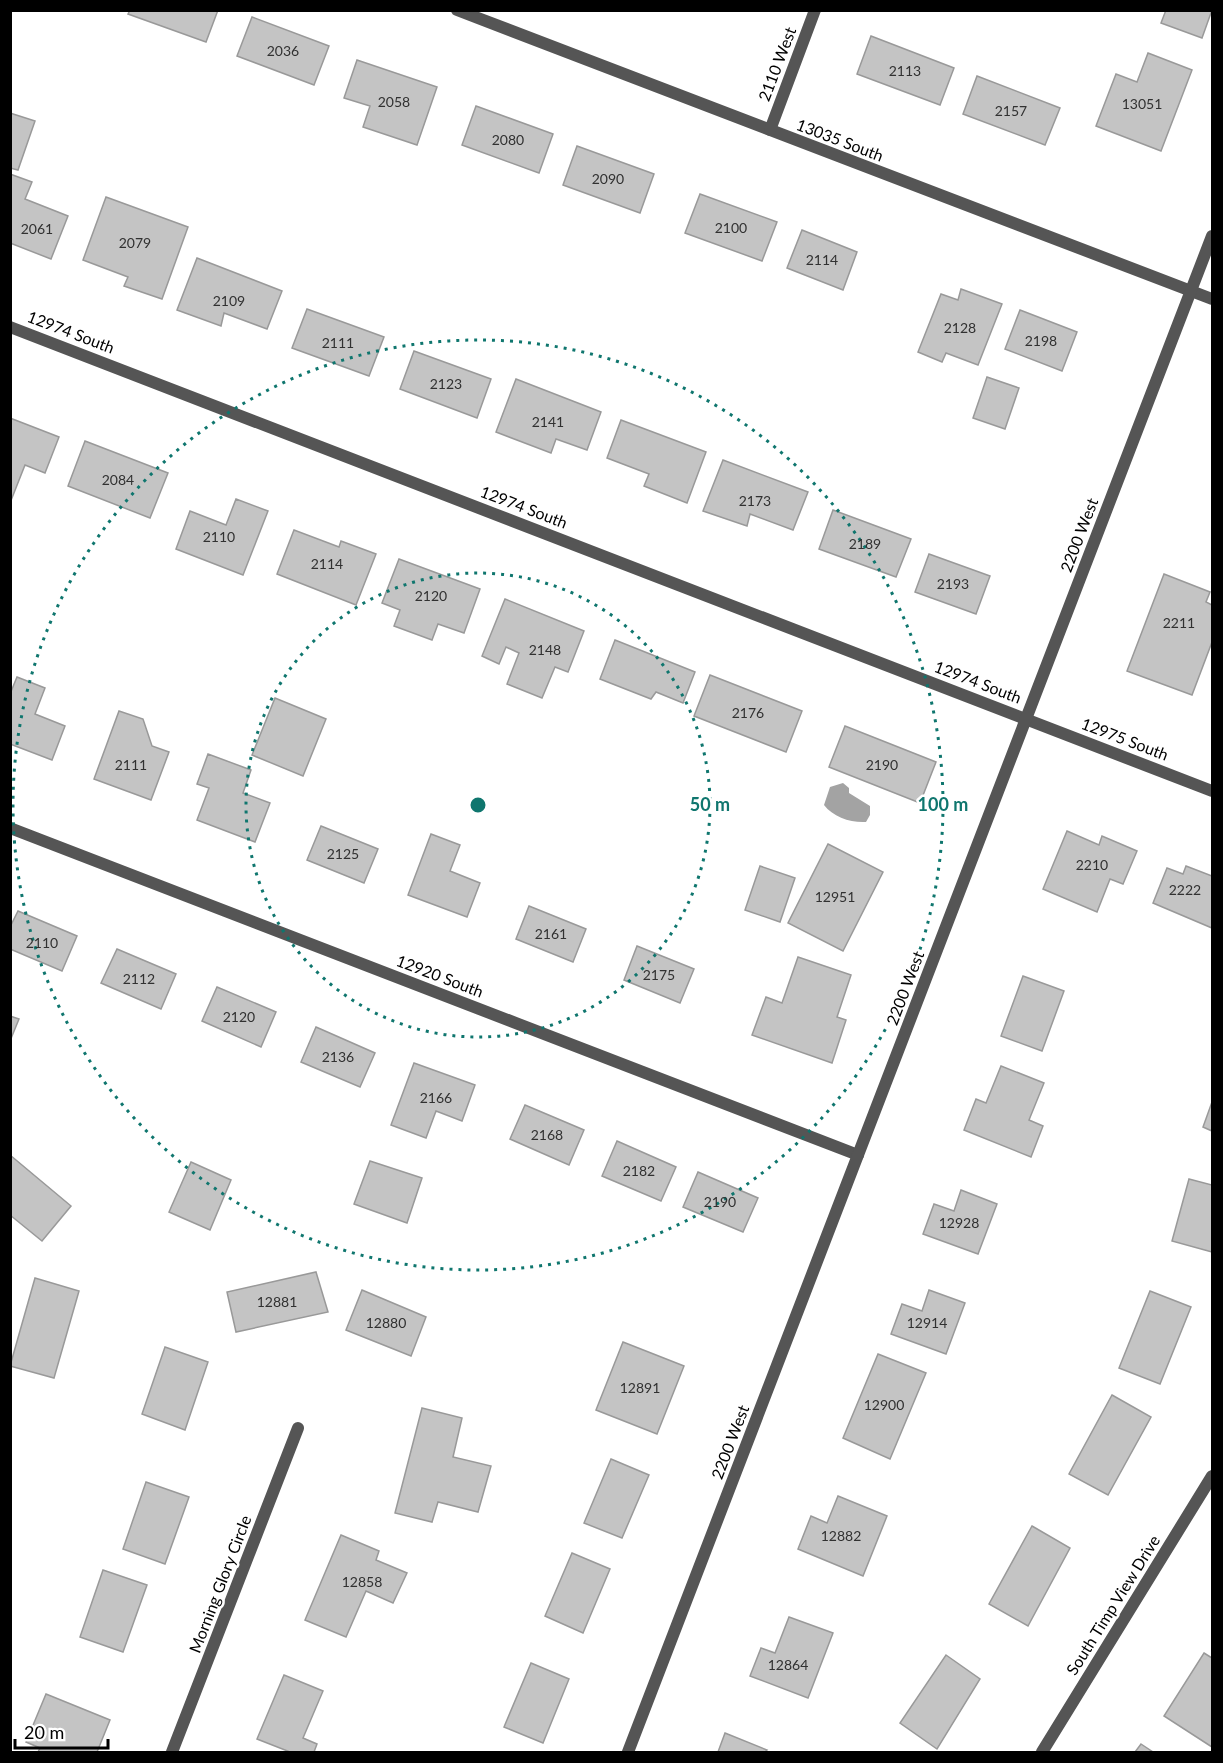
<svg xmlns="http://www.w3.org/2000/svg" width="1223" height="1763" viewBox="0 0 1223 1763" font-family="Lato,sans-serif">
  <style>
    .water { fill: #a3a3a3 }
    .building { fill: #c4c4c4; stroke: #999; stroke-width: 1.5 }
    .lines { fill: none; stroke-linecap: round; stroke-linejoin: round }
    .street { stroke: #555; stroke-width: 12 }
    .ring { fill: none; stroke: #0f766e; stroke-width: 3; stroke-dasharray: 3 6 }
    .labels { text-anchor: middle; stroke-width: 5; stroke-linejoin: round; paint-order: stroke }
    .number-label { font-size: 14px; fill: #313131 }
    .street-label { font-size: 16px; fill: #000; stroke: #fff }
    .centre { fill: #0f766e; stroke: #fff; stroke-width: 3 }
    .ring-label { font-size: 18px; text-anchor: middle; font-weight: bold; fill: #0f766e; stroke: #fff; stroke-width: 5; stroke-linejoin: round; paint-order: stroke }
  </style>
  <rect width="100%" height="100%" fill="#fff"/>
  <path class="water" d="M843 783 849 788V793L870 806V815L866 822C851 823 833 817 824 805L830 787Z"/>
  <g class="building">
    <polygon points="130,10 218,10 206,42 128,14"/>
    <polygon points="1166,10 1212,10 1202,38 1161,23"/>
    <polygon points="252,17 329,46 314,85 237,56"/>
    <polygon points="871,36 954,68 940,105 857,74"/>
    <polygon points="1148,53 1192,70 1161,151 1096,126 1116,74 1137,82"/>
    <polygon points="357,60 437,87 417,145 363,127 370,106 344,98"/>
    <polygon points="977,76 1060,108 1045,145 963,114"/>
    <polygon points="476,106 553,134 539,173 462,145"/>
    <polygon points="10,113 35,121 18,170 10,168"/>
    <polygon points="577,146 654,174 640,213 563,185"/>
    <polygon points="10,174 32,182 25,199 68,216 51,259 10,243"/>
    <polygon points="700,194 777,222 762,261 685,233"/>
    <polygon points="106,197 188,227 162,299 124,286 128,277 83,260"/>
    <polygon points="802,230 857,252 843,290 787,268"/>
    <polygon points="197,258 282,291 267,329 224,313 221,326 177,310"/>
    <polygon points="961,289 1002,304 978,365 946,353 942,362 918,352 941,294 958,300"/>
    <polygon points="307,309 384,337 369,376 292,348"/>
    <polygon points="1020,310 1077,332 1062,371 1005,349"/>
    <polygon points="414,351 491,379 477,418 400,389"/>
    <polygon points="987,377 1019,388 1005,429 973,418"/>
    <polygon points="516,379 601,412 587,450 556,439 551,453 496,432"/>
    <polygon points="10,418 59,437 45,473 25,465 10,503"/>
    <polygon points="621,420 706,452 687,503 644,486 649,474 607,458"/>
    <polygon points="85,441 168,473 150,518 68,486"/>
    <polygon points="723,460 808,492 793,530 750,514 747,526 703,511"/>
    <polygon points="236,499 268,511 243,575 176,549 190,511 226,525"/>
    <polygon points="833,510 911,539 896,577 819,549"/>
    <polygon points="294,530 339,547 341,541 376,554 356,605 277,574"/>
    <polygon points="929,554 990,576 976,614 915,592"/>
    <polygon points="399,559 480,589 464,633 438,624 432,640 394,626 400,610 382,603"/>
    <polygon points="1164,574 1210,592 1206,602 1212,605 1212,642 1192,695 1127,671"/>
    <polygon points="505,599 584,631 568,672 555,667 542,698 507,684 519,653 506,647 499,664 482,656"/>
    <polygon points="615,640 695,672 683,703 656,692 651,699 600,679"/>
    <polygon points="710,675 802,711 786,752 694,716"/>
    <polygon points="17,677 45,688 35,714 65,726 52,760 10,744 10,694"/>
    <polygon points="275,698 326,719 303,776 252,755"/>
    <polygon points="119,711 143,719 152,746 169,752 151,800 94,779"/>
    <polygon points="845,726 936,762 920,803 829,767"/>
    <polygon points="208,754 251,770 243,793 270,803 255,842 197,820 209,788 197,784"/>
    <polygon points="321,826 378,849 364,883 307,860"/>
    <polygon points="1067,831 1099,845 1102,836 1137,851 1123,884 1110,879 1097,912 1043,889"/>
    <polygon points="431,834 460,845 450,871 480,883 467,917 408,895"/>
    <polygon points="828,844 883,872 843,951 788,923"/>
    <polygon points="760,866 795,878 780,922 745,910"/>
    <polygon points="1186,866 1212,876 1212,928 1153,903 1167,868 1183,874"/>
    <polygon points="529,906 586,929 573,962 516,939"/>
    <polygon points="18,911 77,936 62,971 10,949 10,927"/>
    <polygon points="637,946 694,969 680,1003 624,980"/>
    <polygon points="117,949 176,974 161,1009 101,983"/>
    <polygon points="798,957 851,975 837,1017 846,1020 832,1063 752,1035 766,997 782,1003"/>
    <polygon points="1023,976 1064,991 1042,1051 1001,1036"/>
    <polygon points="217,987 276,1012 261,1047 202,1021"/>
    <polygon points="10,1016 19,1019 10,1041"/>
    <polygon points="316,1027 375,1053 360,1087 301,1062"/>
    <polygon points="414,1063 475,1085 462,1121 436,1111 426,1138 391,1125"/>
    <polygon points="1001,1066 1044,1083 1029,1120 1043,1126 1031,1157 964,1130 976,1099 986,1103"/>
    <polygon points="1212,1102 1212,1131 1203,1127"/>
    <polygon points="525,1105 584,1130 569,1165 510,1139"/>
    <polygon points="617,1141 676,1167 661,1201 602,1176"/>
    <polygon points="10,1155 71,1206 42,1241 10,1215"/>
    <polygon points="370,1161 422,1178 407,1223 354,1204"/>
    <polygon points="191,1162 231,1180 210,1230 169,1212"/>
    <polygon points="698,1172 758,1198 743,1232 683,1207"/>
    <polygon points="1189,1179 1212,1185 1212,1252 1172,1241"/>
    <polygon points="961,1190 997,1204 978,1254 923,1234 934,1204 954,1211"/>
    <polygon points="316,1272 328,1312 236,1332 227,1292"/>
    <polygon points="35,1278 79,1291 54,1378 10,1366"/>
    <polygon points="362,1290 426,1317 411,1356 346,1330"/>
    <polygon points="929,1290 965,1303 946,1354 891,1334 902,1304 922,1311"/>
    <polygon points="1150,1291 1191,1307 1160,1384 1119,1368"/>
    <polygon points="623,1342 684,1366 657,1434 596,1410"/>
    <polygon points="165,1347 208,1362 185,1430 142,1414"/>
    <polygon points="878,1354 926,1373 890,1459 843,1438"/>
    <polygon points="1112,1395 1151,1417 1108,1495 1069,1474"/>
    <polygon points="422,1408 462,1418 453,1457 491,1466 478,1512 438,1502 432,1522 395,1513"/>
    <polygon points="611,1459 649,1475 622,1538 584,1523"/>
    <polygon points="146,1482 189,1497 165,1564 123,1549"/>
    <polygon points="838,1496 887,1516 863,1576 798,1549 811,1516 827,1523"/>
    <polygon points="1032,1526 1070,1548 1028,1626 989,1604"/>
    <polygon points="341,1535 379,1551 376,1560 407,1573 393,1603 366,1591 346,1637 305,1620"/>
    <polygon points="572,1553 610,1569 583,1633 545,1616"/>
    <polygon points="103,1570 147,1585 123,1652 80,1637"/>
    <polygon points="789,1617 833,1633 808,1698 750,1676 761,1648 775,1653"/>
    <polygon points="1204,1653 1212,1658 1212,1747 1164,1716"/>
    <polygon points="946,1655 980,1679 937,1749 900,1723"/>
    <polygon points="531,1663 569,1679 543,1743 504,1727"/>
    <polygon points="284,1675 323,1691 303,1738 317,1744 314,1752 290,1752 257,1739"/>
    <polygon points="46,1694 110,1720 97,1752 38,1752 40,1748 26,1742"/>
    <polygon points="725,1733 767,1750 765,1752 718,1752"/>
    <polygon points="1141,1744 1153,1752 1135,1752"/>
  </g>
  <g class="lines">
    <g class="street">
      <polyline points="457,10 1212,299"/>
      <polyline points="770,130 815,10"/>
      <polyline points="10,327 1212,791"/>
      <polyline points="10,828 858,1155"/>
      <polyline points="172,1752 298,1428"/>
      <polyline points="628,1752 1212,236"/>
      <polyline points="1042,1752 1212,1476"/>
    </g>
  </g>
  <g class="ring">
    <circle cx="478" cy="805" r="232"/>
    <circle cx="478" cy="805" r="465"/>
  </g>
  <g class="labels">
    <g class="number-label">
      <text x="283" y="56">2036</text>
      <text x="905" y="76">2113</text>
      <text x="394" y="107">2058</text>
      <text x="1142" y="109">13051</text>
      <text x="1011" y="116">2157</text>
      <text x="508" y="145">2080</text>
      <text x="608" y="184">2090</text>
      <text x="731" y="233">2100</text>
      <text x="37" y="234">2061</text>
      <text x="135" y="248">2079</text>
      <text x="822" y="265">2114</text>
      <text x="229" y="306">2109</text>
      <text x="960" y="333">2128</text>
      <text x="1041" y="346">2198</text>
      <text x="338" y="348">2111</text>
      <text x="446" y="389">2123</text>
      <text x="548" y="427">2141</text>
      <text x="118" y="485">2084</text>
      <text x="755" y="506">2173</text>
      <text x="219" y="542">2110</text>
      <text x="865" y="549">2189</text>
      <text x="327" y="569">2114</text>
      <text x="953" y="589">2193</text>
      <text x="431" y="601">2120</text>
      <text x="1179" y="628">2211</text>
      <text x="545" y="655">2148</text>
      <text x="748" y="718">2176</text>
      <text x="131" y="770">2111</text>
      <text x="882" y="770">2190</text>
      <text x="343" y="859">2125</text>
      <text x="1092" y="870">2210</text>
      <text x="1185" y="895">2222</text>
      <text x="835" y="902">12951</text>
      <text x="551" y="939">2161</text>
      <text x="42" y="948">2110</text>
      <text x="659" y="980">2175</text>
      <text x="139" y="984">2112</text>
      <text x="239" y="1022">2120</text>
      <text x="338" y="1062">2136</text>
      <text x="436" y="1103">2166</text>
      <text x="547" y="1140">2168</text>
      <text x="639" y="1176">2182</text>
      <text x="720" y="1207">2190</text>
      <text x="959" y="1228">12928</text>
      <text x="277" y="1307">12881</text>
      <text x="386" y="1328">12880</text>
      <text x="927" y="1328">12914</text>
      <text x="640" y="1393">12891</text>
      <text x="884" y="1410">12900</text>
      <text x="841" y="1541">12882</text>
      <text x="362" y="1587">12858</text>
      <text x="788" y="1670">12864</text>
    </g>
    <g class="street-label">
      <text transform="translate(777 64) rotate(-69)" y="6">2110 West</text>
      <text transform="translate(840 140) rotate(21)" y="6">13035 South</text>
      <text transform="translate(71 332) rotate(21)" y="6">12974 South</text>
      <text transform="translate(524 507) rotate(21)" y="6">12974 South</text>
      <text transform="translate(1079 535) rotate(-69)" y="6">2200 West</text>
      <text transform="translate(978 682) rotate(21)" y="6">12974 South</text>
      <text transform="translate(1125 739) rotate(21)" y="6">12975 South</text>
      <text transform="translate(440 976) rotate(21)" y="6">12920 South</text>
      <text transform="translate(905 988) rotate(-69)" y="6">2200 West</text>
      <text transform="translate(730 1442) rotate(-69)" y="6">2200 West</text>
      <text transform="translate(220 1584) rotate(-69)" y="6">Morning Glory Circle</text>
      <text transform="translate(1113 1605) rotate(-58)" y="6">South Timp View Drive</text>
    </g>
  </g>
  <circle cx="478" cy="805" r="9" class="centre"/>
  <g class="ring-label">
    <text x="710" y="811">50 m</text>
    <text x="943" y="811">100 m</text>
  </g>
  <rect width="1223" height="1763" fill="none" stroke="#000000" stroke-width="24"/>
  <path d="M15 1739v9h93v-9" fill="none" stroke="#000000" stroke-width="3"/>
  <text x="24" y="1739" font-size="18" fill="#000000" stroke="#ffffff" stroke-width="4.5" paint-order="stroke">20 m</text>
</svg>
